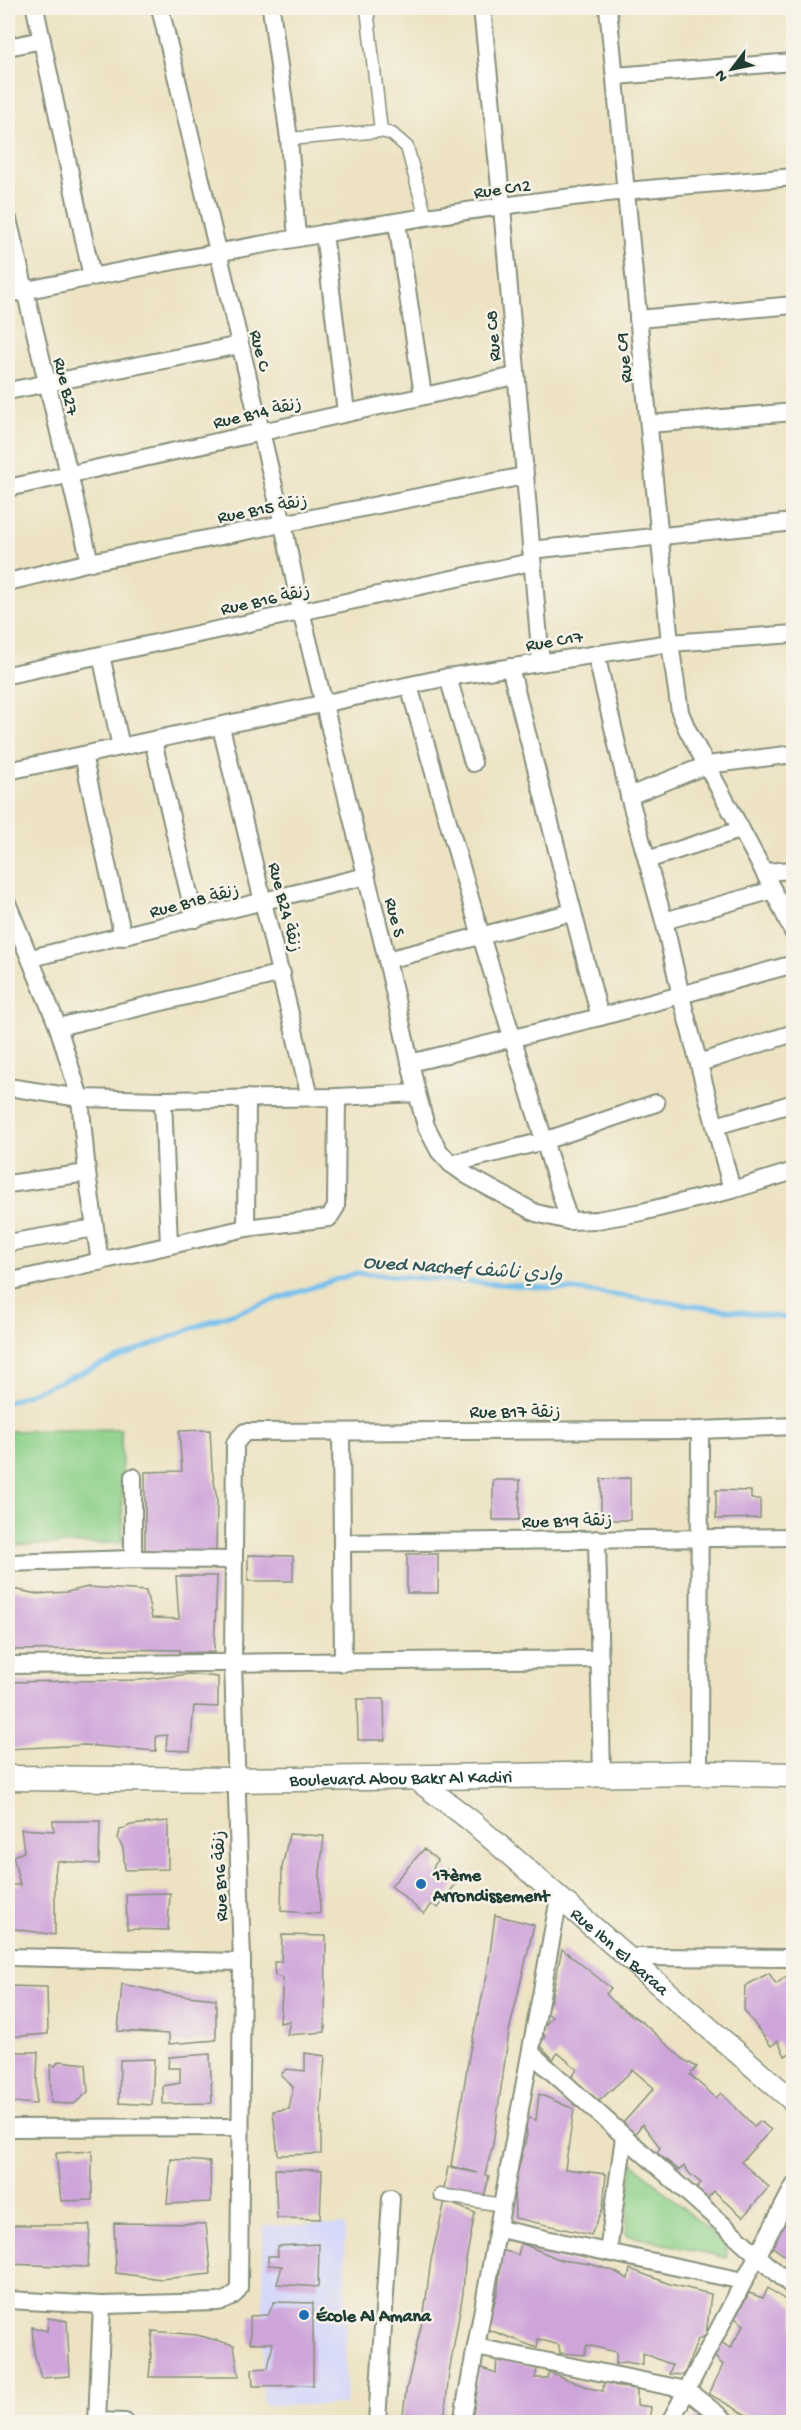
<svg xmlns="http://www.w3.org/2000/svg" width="801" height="2430" viewBox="0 0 801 2430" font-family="'Gochi Hand','Playpen Sans Arabic',sans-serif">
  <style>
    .built { fill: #d5d8f9 }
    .green { fill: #8dd18a; stroke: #56875f; stroke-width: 1.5 }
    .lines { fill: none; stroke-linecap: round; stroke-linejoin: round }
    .stream { stroke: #74bfee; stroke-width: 5 }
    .building { fill: #cea4da }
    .pedestrian-casing { stroke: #86907c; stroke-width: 15 }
    .minor-casing { stroke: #86907c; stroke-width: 20 }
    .tertiary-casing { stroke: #86907c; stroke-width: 24 }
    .secondary-casing { stroke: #86907c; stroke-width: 27 }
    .pedestrian { stroke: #fff; stroke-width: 12 }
    .minor { stroke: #fff; stroke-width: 16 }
    .tertiary { stroke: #fff; stroke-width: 21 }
    .secondary { stroke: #fff; stroke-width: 24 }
    .poi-dot { fill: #1f6fb2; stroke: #f7f3e8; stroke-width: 2 }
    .labels { text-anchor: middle; stroke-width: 5; stroke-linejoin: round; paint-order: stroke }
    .street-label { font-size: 18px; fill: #1f3d34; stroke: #f7f3e8 }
    .poi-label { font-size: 18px; font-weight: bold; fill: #1f3d34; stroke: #f7f3e8; text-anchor: start }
    .water-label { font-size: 20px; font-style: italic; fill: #305759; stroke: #f7f3e8 }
  </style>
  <rect width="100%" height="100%" fill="#f7f3e8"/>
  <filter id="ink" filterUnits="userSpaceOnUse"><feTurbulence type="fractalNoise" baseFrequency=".0167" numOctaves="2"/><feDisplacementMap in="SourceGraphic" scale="12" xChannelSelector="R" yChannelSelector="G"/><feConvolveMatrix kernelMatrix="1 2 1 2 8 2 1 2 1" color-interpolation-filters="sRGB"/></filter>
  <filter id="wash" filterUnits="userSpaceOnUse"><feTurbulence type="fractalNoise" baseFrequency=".008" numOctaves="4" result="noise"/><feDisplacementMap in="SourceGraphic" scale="24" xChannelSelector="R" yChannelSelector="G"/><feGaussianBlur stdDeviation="1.35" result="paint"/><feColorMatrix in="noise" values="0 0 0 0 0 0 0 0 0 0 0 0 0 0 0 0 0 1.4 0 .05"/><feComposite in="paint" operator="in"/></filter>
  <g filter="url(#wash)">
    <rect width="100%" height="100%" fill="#ede3c3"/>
    <polygon class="built" points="263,2225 345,2225 346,2405 263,2405"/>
    <g class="green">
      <polygon points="121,1429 123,1543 8,1545 8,1431"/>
      <polygon points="632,2162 726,2246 727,2258 626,2235"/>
    </g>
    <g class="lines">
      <polyline class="stream" points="8,1402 213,1320 356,1273 576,1290 794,1319"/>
    </g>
    <g id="blocks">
      <g class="building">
        <polygon points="210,1430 212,1469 217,1499 216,1553 145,1554 145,1472 182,1471 179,1431"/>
        <polygon points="630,1478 630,1520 601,1520 601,1479"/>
        <rect x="789" y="1479" width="5" height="39"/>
        <polygon points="493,1480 520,1480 519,1520 493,1520"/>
        <polygon points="716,1490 751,1491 751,1499 760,1499 760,1518 716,1519"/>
        <rect x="407" y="1554" width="31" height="39"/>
        <polygon points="248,1555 293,1556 293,1581 248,1581"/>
        <polygon points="176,1576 217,1576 214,1652 180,1653 180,1650 98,1649 8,1650 8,1588 37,1594 67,1592 88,1587 146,1591 152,1618 179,1619"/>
        <polygon points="189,1674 218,1677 218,1707 194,1706 190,1751 166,1750 167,1735 156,1736 156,1751 85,1745 8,1749 8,1682 140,1680"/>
        <polygon points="357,1699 384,1699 385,1740 358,1740"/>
        <polygon points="53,1821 100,1821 99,1864 57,1861 55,1873 55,1935 9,1928 10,1885 20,1885 13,1856 24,1852 21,1829 54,1831"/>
        <polygon points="168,1821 168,1869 125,1870 123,1848 118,1839 120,1830 131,1825"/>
        <polygon points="289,1834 324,1836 320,1873 320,1914 281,1911 282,1868"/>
        <polygon points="424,1849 437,1860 433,1868 442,1878 447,1869 458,1881 438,1908 432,1904 424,1914 391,1886"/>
        <polygon points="170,1893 168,1930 127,1929 126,1894"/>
        <polygon points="495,1915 534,1925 509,2032 493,2144 485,2175 489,2176 484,2198 444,2190 448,2167 478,2173 451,2166 470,2050 487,1975"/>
        <polygon points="282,1935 326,1936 325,2032 287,2035 290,2021 280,2023 283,1978 275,1976 274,1962 281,1962"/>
        <polygon points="562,1949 611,1988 606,1994 618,2006 641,2021 684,2060 697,2067 690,2075 716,2098 721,2093 754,2126 760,2121 771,2130 741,2162 769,2187 743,2217 714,2191 708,2198 696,2190 701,2183 690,2174 684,2166 679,2170 657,2153 660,2147 642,2124 635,2134 623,2123 654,2088 633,2070 599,2101 571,2079 577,2069 558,2053 553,2059 538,2043 545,2038 542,2029 552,2017 543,2010 551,2000"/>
        <polygon points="769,1973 776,1984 788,1975 792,1981 794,1980 794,2054 792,2052 785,2056 778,2041 771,2046 744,2010 745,1986"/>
        <polygon points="122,1984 169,1994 216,1999 216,2040 169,2044 169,2034 118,2031"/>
        <polygon points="8,1986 47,1987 48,2034 8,2037"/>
        <polygon points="8,2052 38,2052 36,2104 8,2102"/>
        <polygon points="305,2053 325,2056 321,2108 321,2154 278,2155 273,2111 289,2109 293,2087 281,2075 286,2069 305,2071"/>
        <polygon points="210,2054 212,2103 163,2104 163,2086 180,2083 180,2068 168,2068 169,2057"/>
        <polygon points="154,2059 152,2105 119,2103 120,2060"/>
        <polygon points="59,2061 86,2064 88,2092 74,2104 51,2103 50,2065 55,2066"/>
        <polygon points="539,2094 574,2109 565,2169 606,2174 603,2208 591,2235 515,2218 514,2186 527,2135 525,2117 536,2120"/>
        <polygon points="92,2151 92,2200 61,2201 56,2153"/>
        <polygon points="171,2159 210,2162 211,2202 167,2204"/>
        <polygon points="275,2169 322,2170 320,2219 277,2218"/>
        <polygon points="445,2201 475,2213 465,2265 463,2293 449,2373 444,2422 402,2422 406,2391 424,2313 431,2260"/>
        <polygon points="794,2210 794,2262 770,2245"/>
        <polygon points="114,2223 206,2224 211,2274 161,2279 116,2273"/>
        <polygon points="8,2225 90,2225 88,2267 8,2264"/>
        <polygon points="521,2243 561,2260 590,2264 614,2271 628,2279 630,2269 670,2284 711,2294 706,2336 698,2339 684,2375 669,2374 672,2365 643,2353 643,2365 625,2362 616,2364 616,2352 587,2345 584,2355 560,2353 559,2345 538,2339 537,2348 487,2329 498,2290 502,2250 518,2255"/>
        <polygon points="319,2244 318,2287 277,2284 282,2266 268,2265 268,2256 278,2256 277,2246"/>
        <polygon points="768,2288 794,2306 794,2395 780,2422 759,2422 709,2394 723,2365 712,2354 721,2342 730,2348 744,2325 735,2318 749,2293 763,2298"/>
        <polygon points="274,2302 313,2303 313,2385 253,2386 252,2369 268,2368 273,2343 250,2343 250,2316 268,2315"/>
        <polygon points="48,2318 67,2321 70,2376 41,2378 34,2353 32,2327 47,2331"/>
        <polygon points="8,2326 10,2326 12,2377 8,2377"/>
        <polygon points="153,2331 197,2335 234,2345 239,2377 149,2377"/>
        <polygon points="497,2356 537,2369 535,2378 547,2378 549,2372 589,2388 603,2391 604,2381 620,2387 637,2389 637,2405 651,2407 649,2422 571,2422 558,2419 540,2422 469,2422 479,2367 496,2373"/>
        <polygon points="700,2412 712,2422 690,2422"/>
      </g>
    </g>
  </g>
  <g filter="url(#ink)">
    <use href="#blocks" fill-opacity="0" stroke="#86907c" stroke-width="1.5"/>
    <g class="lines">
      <defs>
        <g id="pedestrian">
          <polyline points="367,8 381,131"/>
          <polyline points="289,139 381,131 392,134 407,147 426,218"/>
          <polyline points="440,2195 502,2205"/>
        </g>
        <g id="minor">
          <polyline points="35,8 92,277"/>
          <polyline points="160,8 283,524 301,611 387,960 417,1093 426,1126 439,1151 451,1164 468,1176 536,1213 569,1221 597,1220 642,1212 732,1190 794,1171"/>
          <polyline points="271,8 289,139 297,238"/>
          <polyline points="482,8 502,207 541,662"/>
          <polyline points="608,8 670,643 680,712 687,729 764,872 794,934"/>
          <polyline points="8,47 42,40"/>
          <polyline points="615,76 794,62"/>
          <polyline points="8,219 90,562"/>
          <polyline points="397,223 423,395"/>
          <polyline points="324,233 346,412"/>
          <path d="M8 294C212 252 418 213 626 191 682 185 738 182 794 177"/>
          <polyline points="638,319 794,305"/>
          <polyline points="8,391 240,345"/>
          <polyline points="649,424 794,412"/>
          <polyline points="8,488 515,376"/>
          <polyline points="531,550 794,522"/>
          <polyline points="8,582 90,562 524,476"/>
          <polyline points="596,654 629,796 664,921 681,996 732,1190"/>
          <polyline points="101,655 121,747"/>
          <polyline points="510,667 600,1017"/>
          <polyline points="8,675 531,562"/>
          <polyline points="448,677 473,763"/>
          <polyline points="409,686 481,936 569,1221"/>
          <polyline points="221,727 310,1097"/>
          <polyline points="153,741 195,919"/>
          <polyline points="83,755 123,937"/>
          <polyline points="8,771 448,677 670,643 794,634"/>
          <polyline points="629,796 707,765 794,754"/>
          <polyline points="647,860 740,830"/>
          <polyline points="764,872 794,870"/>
          <polyline points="8,905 58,1027 80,1098 87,1173 100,1262"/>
          <polyline points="664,921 773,890"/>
          <polyline points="31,958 366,876"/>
          <polyline points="387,960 573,912"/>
          <polyline points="58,1027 282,973"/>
          <polyline points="410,1063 600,1017 794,964"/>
          <polyline points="699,1063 794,1033"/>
          <polyline points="8,1087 80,1098 163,1100 337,1097 417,1093"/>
          <polyline points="163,1100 169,1244"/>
          <polyline points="716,1126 794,1103"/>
          <polyline points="451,1164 544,1141 656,1103"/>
          <polyline points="8,1184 87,1173"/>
          <polyline points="246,1228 247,1098"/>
          <polyline points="8,1243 95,1228"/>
          <polyline points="8,1282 246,1228 329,1218 336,1207 337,1097"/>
          <polyline points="341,1432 343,1663"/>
          <polyline points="133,1477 133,1559"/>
          <polyline points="597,1539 602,1776"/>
          <polyline points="342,1543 794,1537"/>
          <polyline points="8,1563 133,1559 233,1560"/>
          <polyline points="8,1665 600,1659"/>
          <polyline points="699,1773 700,1430"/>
          <polyline points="8,1957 242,1962"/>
          <polyline points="628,1957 794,1958"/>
          <polyline points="531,2053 794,2288"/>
          <polyline points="8,2128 240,2127"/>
          <polyline points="499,2229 743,2281"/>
          <polyline points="608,2252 624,2137"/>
          <path d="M8 2300 102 2305 218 2302C228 2300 234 2297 239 2288L242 1962 233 1662 235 1443 245 1432 700 1430 794 1426"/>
          <polyline points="476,2347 687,2390 727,2422"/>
          <polyline points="97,2421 125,2422"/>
          <polyline points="97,2422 102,2305"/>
          <polyline points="377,2422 391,2198"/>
          <polyline points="462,2422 559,1898"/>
          <polyline points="670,2422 794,2186"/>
        </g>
        <g id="tertiary">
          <path id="s1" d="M416 1779 470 1820 794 2102"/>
        </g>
        <g id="secondary">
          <path id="s2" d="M8 1778 235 1780 699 1773 794 1775"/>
        </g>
      </defs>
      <use href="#pedestrian" class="pedestrian-casing"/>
      <use href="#minor" class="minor-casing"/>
      <use href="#tertiary" class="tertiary-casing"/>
      <use href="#secondary" class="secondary-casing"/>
      <use href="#pedestrian" class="pedestrian"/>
      <use href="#minor" class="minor"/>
      <use href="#tertiary" class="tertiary"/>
      <use href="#secondary" class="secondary"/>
    </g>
  </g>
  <g class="poi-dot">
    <circle cx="421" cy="1884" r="6"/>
    <circle cx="304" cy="2315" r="6"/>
  </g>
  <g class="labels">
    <g class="street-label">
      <text transform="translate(502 188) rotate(-8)" y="6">Rue C12</text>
      <text transform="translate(492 336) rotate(-94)" y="6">Rue C8</text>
      <text transform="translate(261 350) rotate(76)" y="6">Rue C</text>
      <text transform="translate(623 358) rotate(-96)" y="6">Rue C9</text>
      <text transform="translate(67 386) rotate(76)" y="6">Rue B27</text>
      <text transform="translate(257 412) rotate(-13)" y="6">Rue B14 زنقة</text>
      <text transform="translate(262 508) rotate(-11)" y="6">Rue B15 زنقة</text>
      <text transform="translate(265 599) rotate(-12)" y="6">Rue B16 زنقة</text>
      <text transform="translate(554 640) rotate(-9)" y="6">Rue C17</text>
      <text transform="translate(194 900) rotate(-14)" y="6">Rue B18 زنقة</text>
      <text transform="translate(286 907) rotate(76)" y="6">Rue B24 زنقة</text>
      <text transform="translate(396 917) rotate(76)" y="6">Rue S</text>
      <text x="515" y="1417">Rue B17 زنقة</text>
      <text transform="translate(567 1520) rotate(-1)" y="6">Rue B19 زنقة</text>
      <text dy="6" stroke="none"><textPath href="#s2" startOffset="393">Boulevard Abou Bakr Al Kadiri</textPath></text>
      <text transform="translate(219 1876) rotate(-92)" y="6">Rue B16 زنقة</text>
      <text dy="6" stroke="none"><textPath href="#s1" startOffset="267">Rue Ibn El Baraa</textPath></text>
    </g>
    <g class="poi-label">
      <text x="433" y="1880">17ème<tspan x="433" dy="21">Arrondissement</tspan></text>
      <text x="316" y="2321">École Al Amana</text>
    </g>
    <g class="water-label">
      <text transform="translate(463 1267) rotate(4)" y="7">Oued Nachef وادي ناشف</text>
    </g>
  </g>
  <rect width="801" height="2430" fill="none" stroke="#f7f3e8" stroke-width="30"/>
  <g transform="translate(732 69) rotate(238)" stroke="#f7f3e8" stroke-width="4.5" paint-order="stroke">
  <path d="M0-4.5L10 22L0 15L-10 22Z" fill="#1f3d34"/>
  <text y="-9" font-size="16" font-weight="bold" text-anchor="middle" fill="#1f3d34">N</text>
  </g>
</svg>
